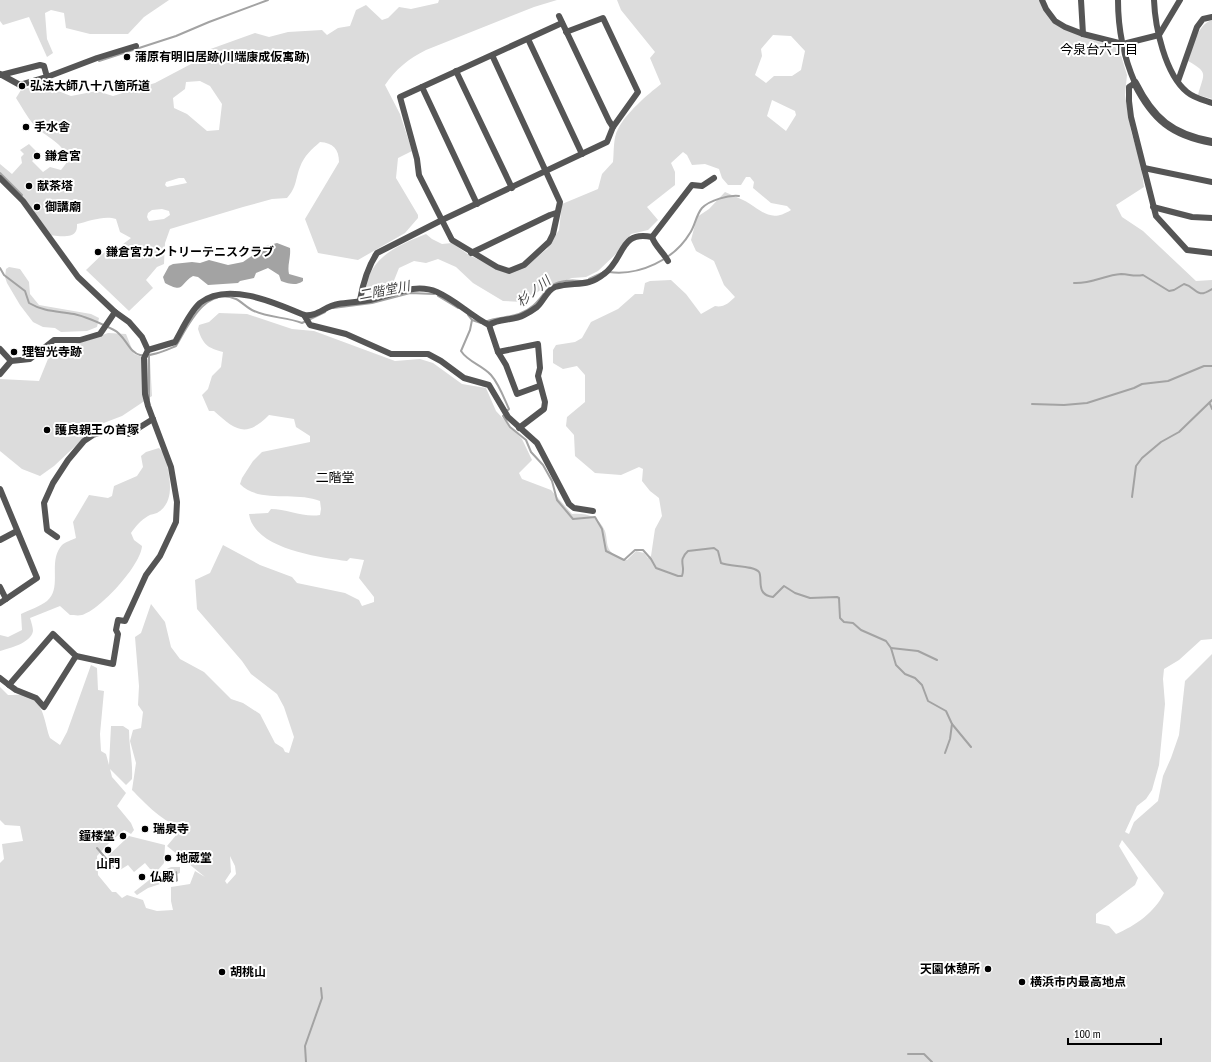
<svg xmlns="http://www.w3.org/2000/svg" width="1212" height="1062" viewBox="0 0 1212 1062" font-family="'PT Sans Narrow','Noto Sans JP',sans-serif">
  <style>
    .green { fill: #dcdcdc; fill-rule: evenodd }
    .water { fill: #a3a3a3 }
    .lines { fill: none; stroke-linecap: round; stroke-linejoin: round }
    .stream { stroke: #a3a3a3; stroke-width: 2 }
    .minor { stroke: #555; stroke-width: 6 }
    .tertiary { stroke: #555; stroke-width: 8 }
    .poi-dot { fill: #000; stroke: #fff; stroke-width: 1.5 }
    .labels { text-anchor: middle; stroke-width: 4; stroke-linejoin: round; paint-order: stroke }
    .poi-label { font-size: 12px; font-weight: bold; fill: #000; stroke: #fff; text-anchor: start }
    .neighbourhood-label { font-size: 13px; fill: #000; stroke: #fff }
    .water-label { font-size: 13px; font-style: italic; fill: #444; stroke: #fff }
  </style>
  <rect width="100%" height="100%" fill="#fff"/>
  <g class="green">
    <polygon points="0,0 169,0 144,17 128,34 90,34 66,28 64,13 51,10 45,13 47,39 53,53 47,57 29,17 3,25 0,21"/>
    <path d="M439 0H557L534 7 426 50C408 59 396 69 385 85L400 114 412 151 398 158 396 178 418 215V218L405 233 358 260 318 253 305 219 339 162C339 149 333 143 320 142 312 149 304 156 300 167 295 180 297 187 287 198L272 199 243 207 170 229 165 243 164 264 157 267 146 280 153 288 129 311 86 270 111 246 118 248 131 238 120 232 116 219C105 215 89 221 77 224 77 227 77 229 76 231 73 239 53 236 46 234L34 211 0 176V164L12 174 22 163 21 157 24 154 20 150 29 144 39 154 32 161 43 172 50 167 61 170 68 161C65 143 45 137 34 125 27 117 22 107 16 98L21 90 40 84 71 96 97 91 113 96 155 83 191 64 205 51 255 33 269 37 288 32 322 30 327 35 338 28 350 26 356 10 366 5 382 20 388 18 399 7 411 9 438 3ZM200 81 210 86 222 104 219 130 207 131 187 114 174 108 173 98 185 89 186 82ZM179 178H184L187 183 167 187 165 185 166 182ZM162 209 169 211 170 215 164 219 149 221 147 217 148 213 152 210Z"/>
    <path d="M617 0H1039L1050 18 1119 49 1127 75 1125 95 1131 131 1141 165 1144 187 1116 205 1122 217 1143 231 1196 281 1212 280V639L1201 640 1179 660 1164 669 1163 679 1165 704 1159 765 1152 790 1146 799 1137 806 1125 832 1129 834 1134 822 1158 801 1163 776 1171 758 1179 735 1185 681 1212 654 1211 1062H0V863L4 859 2 844 23 841 20 826 5 825 0 820V687L8 695C14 695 21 694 27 696 44 700 45 726 50 738L60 745 67 732 91 665 97 668 98 690 104 691 100 734 101 751 106 754 109 765 111 726H123L129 730C129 747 133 762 132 779L126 785 110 769 112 777 126 793 117 806 131 823 134 830 131 834 124 830 110 842 97 856 98 875 112 892H116L122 898 127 895 143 900 146 908 157 911 173 910 171 901V887L190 884 195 871 205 877 167 846 183 827C165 825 144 802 132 790L136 763 130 741 133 730 141 728 143 712 138 705 139 686 135 637 141 633 151 604 165 622 171 647 180 659 204 672 231 699 243 703 260 714 275 743 283 748 285 752 289 753 294 737 284 707 277 694 251 674 242 661 197 609 195 580 210 573 223 545 260 565 292 577 297 583 345 593 359 600 362 606 374 602V597L359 578 364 560 350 558 347 561C319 557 254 549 249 514L268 513 271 509C287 509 304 518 320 515L321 509 320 501C296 491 259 504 240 484L242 478 253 461 262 452 310 442V436L296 427 294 419 269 415C246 438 236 431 214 411H209L202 395 208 389 212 376 221 367 223 352C208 348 203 345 198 329L199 325 209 322 219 313 247 314 292 329 314 331 395 361 420 359 433 363 462 384 486 388 496 411 522 439 532 460 519 473 522 479 551 490 572 514C587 513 598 516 605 531 608 540 605 547 613 554 616 557 623 558 627 560L636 551 644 553 648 558 651 556 655 529 662 516 659 498 650 491 642 481 643 469 639 467 621 475 595 473 575 456 574 435 566 426 567 417 585 402V375L577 366 563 369 553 363V350L556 345 575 342 582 338 591 322 618 309 635 294H643L645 283 650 281 671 280 686 294 701 314 715 306C723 308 729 303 735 297L724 285 714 261 696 251 691 240 697 217 709 209 725 192C731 195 737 197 743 200 761 209 769 224 791 210L787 206 771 203 753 188 754 182 750 177H746L741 185H728L722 178 719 169 705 164 692 165 687 155 683 152 671 163 675 172V185L647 207 658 220 648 230 631 234 618 252 598 271 586 277 572 278 542 289 523 302 503 301 473 283 456 267 438 259 426 263 414 261 399 268 391 288 372 293 364 290C373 255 395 247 426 234L432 239 442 244 452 243 469 255 502 271 529 263 547 249 559 230 562 204 598 189 602 174 613 162C614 152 613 138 618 129 626 113 647 95 661 84L650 58 655 52 621 10ZM773 35 791 36 805 51 801 70 792 76H774L766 83 755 75 762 56 761 49ZM772 100 795 111 796 115 786 131 767 116ZM1122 840 1164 893C1155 912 1135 926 1116 934L1109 926 1096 923V914L1135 885 1138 878 1119 846ZM230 856 235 866 236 874 227 884 225 881 231 872Z"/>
    <path d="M1212 20V99L1198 95C1204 73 1209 73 1188 61 1193 48 1197 24 1212 20Z"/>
    <polygon points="9,267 20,269 29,282 30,294 39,305 91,314 99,318 97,327 87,331 61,332 55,328 43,327 33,322 20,305 7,283 5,277 6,269"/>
    <polygon points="108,333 126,334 134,354 150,360 152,396 122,416 101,424 84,438 54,466 40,476 22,469 0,451 0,379 39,381 50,354 61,348 89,340"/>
    <path d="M159 448 165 454C168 472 178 501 157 513 155 514 151 514 148 516 141 520 135 527 131 533L134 540 142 546C141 565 100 610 82 615 78 616 73 615 70 615L60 606 30 618C31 621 33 627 33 631 31 643 10 648 0 651V635L8 637 22 630 21 614C29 610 41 606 47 601 63 587 47 562 62 545 65 542 72 540 76 538L73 522 89 495 108 498 112 496 114 486 137 476 143 467 141 456 146 452Z"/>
    <polygon points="129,836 165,845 164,863 158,870 150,869 145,863 134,872 128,865 120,870 108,856"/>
    <polygon points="171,867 180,867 180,873 171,876 163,883 148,888 137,895 134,892 158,873"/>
  </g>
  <g class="water">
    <path d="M277 243 290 248C291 258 287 265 289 274L303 278V281C296 286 290 284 281 281L279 275 268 268 256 273 254 278 240 281 238 283 208 285 198 277 193 276C179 284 185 294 165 283L163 277 169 266 173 264 192 262 200 263 209 260 228 265 243 262 266 246Z"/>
    <polygon points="177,871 178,881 176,882 176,874 166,882 157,881 156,877 171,875"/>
  </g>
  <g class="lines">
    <g class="stream">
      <polyline points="99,61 176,36 209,22 268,0"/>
      <polyline points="0,173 22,195"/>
      <path d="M0 268 4 275 25 291 29 303C44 312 58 311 74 314 88 317 102 324 114 330 125 335 129 353 140 355 152 357 166 350 176 346 188 326 205 286 236 299 242 302 247 308 254 311 269 318 287 317 302 323L325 312"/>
      <path d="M609 272C639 276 674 260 690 233 695 226 696 215 702 208 710 200 728 195 739 196"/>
      <polyline points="589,279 604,272"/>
      <path d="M1074 283C1091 284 1105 275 1121 274 1130 274 1133 277 1143 275L1169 291 1174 290 1184 284C1197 287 1195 300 1212 289"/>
      <polyline points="438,296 458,308"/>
      <polyline points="333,308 372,303 410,293 434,294"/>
      <polyline points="468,315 472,320 481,323"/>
      <path d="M472 320 470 330 461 351C468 362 482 365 491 375 499 384 504 398 509 409L507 411"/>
      <path d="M485 322C496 317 508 318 519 314 550 302 538 277 581 281"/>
      <polyline points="149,355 149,400"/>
      <polyline points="1032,404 1064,405 1087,403 1134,388 1142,384 1168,381 1204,366 1212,366"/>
      <polyline points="1210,404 1212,409"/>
      <path d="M504 415 503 416 510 427 526 440 531 452 543 465 552 481 557 500 573 519 595 517 602 529 606 551 624 560 635 550H643L651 559 656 568 678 576H682C686 565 677 561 688 551L714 548 718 551 721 563C730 567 754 565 759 572 763 578 755 595 773 597L784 586 795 593 810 598 837 597 839 598 840 618 844 622 853 623 861 630 886 641 891 648 896 665 905 674 915 678 922 685 928 701 946 711 952 724 971 747"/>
      <polyline points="1132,497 1136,466 1142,458 1161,442 1179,432 1212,400"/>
      <polyline points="891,648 918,651 937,660"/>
      <polyline points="945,753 950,739 952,724"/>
      <polyline points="97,848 113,867"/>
      <polyline points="908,1054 924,1054 932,1062"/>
      <polyline points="306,1062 305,1046 322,998 321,988"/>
    </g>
    <g class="minor">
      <polyline points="1042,0 1046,9 1055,21 1065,27 1083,34 1123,44 1159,35 1180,0"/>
      <polyline points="1081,0 1083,34"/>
      <path d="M1118 0C1118 28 1124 58 1135 83L1129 87V101L1131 117 1156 216 1187 250 1212 253"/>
      <path d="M1154 0C1155 27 1165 74 1187 92 1194 98 1203 100 1212 103"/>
      <polyline points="559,16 609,121 613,127"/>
      <polyline points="528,39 582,154"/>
      <polyline points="492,55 560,202 553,234 549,242 524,265 509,271 497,267 452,240 419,175 417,159 400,97 562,23"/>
      <polyline points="456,71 512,188"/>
      <polyline points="0,74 20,85 47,77 44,66 40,65 1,75"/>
      <polyline points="47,77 97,58 136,46"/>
      <polyline points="1178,81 1197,27 1203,19 1212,17"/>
      <polyline points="422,87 477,204"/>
      <polyline points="1144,168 1212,182"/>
      <polyline points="0,178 23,201 78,277 115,312 129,322 142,337 148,350"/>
      <polyline points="1153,207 1192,217 1212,218"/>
      <polyline points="652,237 692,185 702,186 714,178"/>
      <polyline points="471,253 550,215 556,213"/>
      <path d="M360 300C363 283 367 268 377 253L442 220 607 142 613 127 638 92 603 18 566 32"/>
      <polyline points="304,315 310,325 346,334 391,354 428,354 441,361 464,378 489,385 508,417 537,443 569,504 574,508 593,511"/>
      <path d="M489 325C499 318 513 321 524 315 528 313 533 310 537 307 543 302 547 290 555 287 574 281 587 288 604 274 625 259 619 230 652 237 655 246 663 252 668 261"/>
      <polyline points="0,349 11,361"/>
      <path d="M148 350 175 342C182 330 189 313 200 303 227 281 276 303 304 315 317 317 325 306 338 304 350 302 363 302 374 299 395 294 416 283 437 292 457 301 471 316 489 325L498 352 538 344 540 368 538 376 545 402 544 409 519 428"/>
      <polyline points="498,352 506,365 517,394 539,386"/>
      <polyline points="0,374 11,361 30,359 54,340 80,340 100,334 115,312"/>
      <polyline points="0,489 37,578 0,603"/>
      <polyline points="57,537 47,530 44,503 53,483 68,460 84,441 93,435 121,426 129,434 153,419"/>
      <polyline points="0,540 17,531"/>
      <polyline points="0,587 6,599"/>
      <polygon points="53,634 76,656 44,707 36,698 16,690 9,685"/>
      <polyline points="76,656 113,664 118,634 116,630 118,620 125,621 146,575 160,556 176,522 177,502 171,467 148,406 145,394 144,358 148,350"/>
      <polyline points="0,678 9,685"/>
    </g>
    <path class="tertiary" d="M1135 83C1153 119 1172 135 1212 142"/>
  </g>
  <g class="poi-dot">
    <circle cx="127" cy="57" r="4"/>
    <circle cx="22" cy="86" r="4"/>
    <circle cx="26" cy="127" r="4"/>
    <circle cx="37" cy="156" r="4"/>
    <circle cx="29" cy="186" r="4"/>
    <circle cx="37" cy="207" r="4"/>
    <circle cx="98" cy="252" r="4"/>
    <circle cx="14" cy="352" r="4"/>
    <circle cx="47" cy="430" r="4"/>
    <circle cx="145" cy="829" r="4"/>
    <circle cx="123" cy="836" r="4"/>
    <circle cx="108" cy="850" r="4"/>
    <circle cx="168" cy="858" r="4"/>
    <circle cx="142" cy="877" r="4"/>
    <circle cx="988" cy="969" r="4"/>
    <circle cx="222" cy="972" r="4"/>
    <circle cx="1022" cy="982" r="4"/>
  </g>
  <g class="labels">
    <g class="poi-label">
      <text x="135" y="61">蒲原有明旧居跡(川端康成仮寓跡)</text>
      <text x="30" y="90">弘法大師八十八箇所道</text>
      <text x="34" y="131">手水舎</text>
      <text x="45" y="160">鎌倉宮</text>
      <text x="37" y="190">献茶塔</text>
      <text x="45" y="211">御講廟</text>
      <text x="106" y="256">鎌倉宮カントリーテニスクラブ</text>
      <text x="22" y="356">理智光寺跡</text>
      <text x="55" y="434">護良親王の首塚</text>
      <text x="153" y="833">瑞泉寺</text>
      <text x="115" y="840" text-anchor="end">鐘楼堂</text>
      <text x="176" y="862">地蔵堂</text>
      <text x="108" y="868" text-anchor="middle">山門</text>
      <text x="150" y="881">仏殿</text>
      <text x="980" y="973" text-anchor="end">天園休憩所</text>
      <text x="230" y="976">胡桃山</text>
      <text x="1030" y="986">横浜市内最高地点</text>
    </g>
    <g class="neighbourhood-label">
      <text x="1099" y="54">今泉台六丁目</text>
      <text x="335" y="482">二階堂</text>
    </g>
    <g class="water-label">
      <text transform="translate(384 290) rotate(-11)" y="5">二階堂川</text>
      <text transform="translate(533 291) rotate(-39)" y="5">杉ノ川</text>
    </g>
  </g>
  <path d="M1068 1038v6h93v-6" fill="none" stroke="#000000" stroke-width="2"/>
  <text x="1074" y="1038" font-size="12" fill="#000000" stroke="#ffffff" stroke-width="3" paint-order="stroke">100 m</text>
</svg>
